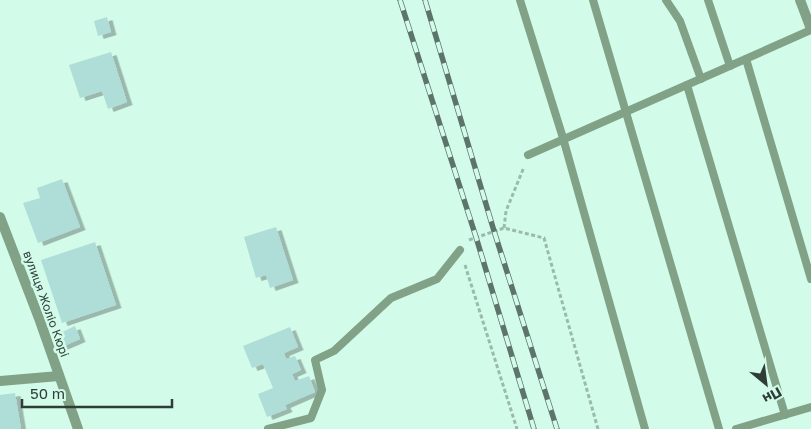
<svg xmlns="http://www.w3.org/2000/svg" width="811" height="429" viewBox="0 0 811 429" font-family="'Golos Text',sans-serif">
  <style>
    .building { fill: #afddd7; filter: url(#shadow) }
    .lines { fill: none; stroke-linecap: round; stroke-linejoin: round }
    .path { stroke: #9abaac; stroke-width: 3; stroke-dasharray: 4 2.5; stroke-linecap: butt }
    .service { stroke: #81a286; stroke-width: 8 }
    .minor { stroke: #81a286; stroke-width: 10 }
    .rail-casing { stroke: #5d746a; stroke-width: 5.5 }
    .rail { stroke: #d2fbea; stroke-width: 4; stroke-dasharray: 11; stroke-linecap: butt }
    .labels { text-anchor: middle; stroke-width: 5; stroke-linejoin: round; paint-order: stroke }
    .street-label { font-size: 12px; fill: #2e3e37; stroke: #d2fbea }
  </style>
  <defs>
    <filter id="shadow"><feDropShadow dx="5.5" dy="3" stdDeviation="0" flood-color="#0004"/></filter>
  </defs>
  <rect width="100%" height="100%" fill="#d2fbea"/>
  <g class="building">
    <polygon points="107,17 111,32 98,36 94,21"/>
    <polygon points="111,52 127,102 108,109 102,91 80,98 69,65"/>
    <polygon points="62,179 80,227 38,243 23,203 40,198 37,188"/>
    <polygon points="276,227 293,280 270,288 266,275 256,278 244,237"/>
    <polygon points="95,242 116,305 62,323 41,260"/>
    <polygon points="75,326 80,339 59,348 54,336"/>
    <polygon points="290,327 298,347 284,353 286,359 295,356 301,370 292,374 295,381 309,376 315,392 285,405 287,409 267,417 258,394 273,388 263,364 252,368 243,346"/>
    <polygon points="15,393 21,429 0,429 0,395"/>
  </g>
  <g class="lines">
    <g class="path">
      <polyline points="504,228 506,211 524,167"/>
      <polyline points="469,240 504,228 544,238 598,429"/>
      <polyline points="465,265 517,429"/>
    </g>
    <g class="service">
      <polyline points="520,0 563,138 645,429"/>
      <polyline points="593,0 719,429"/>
      <polyline points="666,0 680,21 701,79"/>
      <polyline points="708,0 730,66"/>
      <polyline points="746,59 811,279"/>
      <polyline points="687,85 785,415"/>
      <polyline points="528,155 811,30"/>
      <polyline points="268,429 311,418 322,390 315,360 334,351 391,298 437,279 460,250"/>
      <polyline points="736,429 811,407"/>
    </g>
    <g class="minor">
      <polyline points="800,0 811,29"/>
      <polyline points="0,217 40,321 78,429"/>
      <polyline points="0,381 59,376"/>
    </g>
    <defs>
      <g id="rail">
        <polyline points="400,0 476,237 534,429"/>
        <polyline points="425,0 494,231 557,429"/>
      </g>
    </defs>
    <use href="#rail" class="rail-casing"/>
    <use href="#rail" class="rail"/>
  </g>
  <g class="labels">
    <g class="street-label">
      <text transform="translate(46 304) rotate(70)" y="4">вулиця Жоліо Кюрі</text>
    </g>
  </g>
  <g transform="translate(766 384) rotate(151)" stroke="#d2fbea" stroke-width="4" paint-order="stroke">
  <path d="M0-4L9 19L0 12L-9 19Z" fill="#2e3e37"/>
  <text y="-8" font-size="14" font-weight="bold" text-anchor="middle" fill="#2e3e37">Пн</text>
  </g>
  <path d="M22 399v8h150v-8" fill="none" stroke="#2e3e37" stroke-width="2.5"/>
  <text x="30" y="399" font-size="15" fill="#2e3e37" stroke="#d2fbea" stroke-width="4" paint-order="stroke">50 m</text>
</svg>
